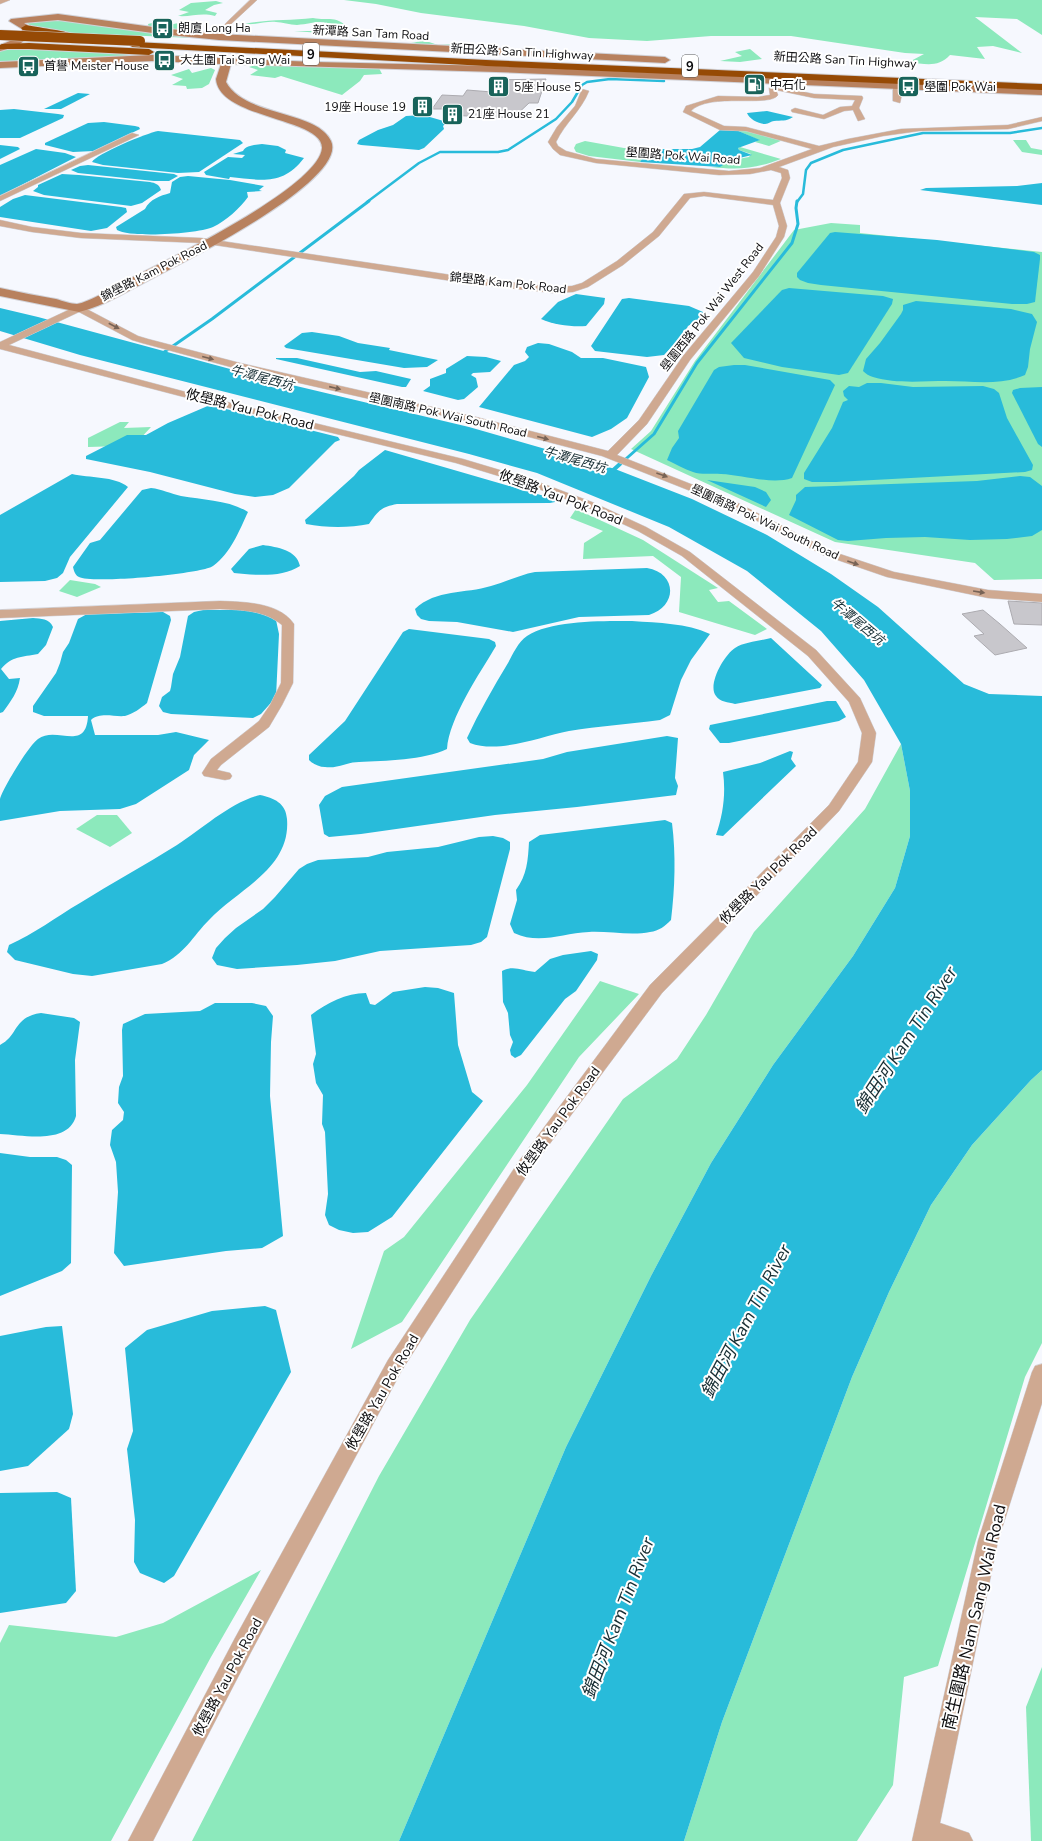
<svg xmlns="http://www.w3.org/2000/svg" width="1042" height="1841" viewBox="0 0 1042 1841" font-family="'Nunito Sans','Noto Sans TC',sans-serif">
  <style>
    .green { fill: #8ce9bc }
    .water { fill: #28bbda }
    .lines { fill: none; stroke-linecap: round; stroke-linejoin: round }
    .stream-far2 { stroke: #28bbda; stroke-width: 2.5 }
    .stream-far1 { stroke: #28bbda; stroke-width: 3 }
    .stream { stroke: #28bbda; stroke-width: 4 }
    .building { fill: #c8c7cc; stroke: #acabb0 }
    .street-casing { stroke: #d1d2d8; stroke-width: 1 }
    .secondary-casing { stroke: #d1d2d8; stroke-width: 2 }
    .highway-casing { stroke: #d1d2d8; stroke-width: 2 }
    .street { fill: #cfa991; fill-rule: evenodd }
    .secondary { fill: #b8815e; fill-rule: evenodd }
    .highway { fill: #964a05; fill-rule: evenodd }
    .highway-bridge-casing { stroke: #d1d2d8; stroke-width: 11; stroke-linecap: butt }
    .highway-bridge { stroke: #964a05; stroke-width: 10 }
    .oneway { fill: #786356 }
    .labels { text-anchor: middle; stroke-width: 4; stroke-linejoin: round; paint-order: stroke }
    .far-poi-label { font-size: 12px; fill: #0d0d0f; stroke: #fff; text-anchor: start }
    .far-street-label { font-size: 12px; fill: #0d0d0f; stroke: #fff }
    .shield { fill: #fff; stroke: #565657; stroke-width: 1 }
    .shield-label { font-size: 13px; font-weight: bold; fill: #0d0d0f }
    .far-water-label { font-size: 13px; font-style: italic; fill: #182e34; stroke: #fff }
    .street-label { font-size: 14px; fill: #0d0d0f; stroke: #fff }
    .near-street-label { font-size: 17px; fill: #0d0d0f; stroke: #fff }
    .near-water-label { font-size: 18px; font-style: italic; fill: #182e34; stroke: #fff }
  </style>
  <rect width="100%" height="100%" fill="#f6f8fe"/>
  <g class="green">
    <path d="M344 0H1042V35L1017 19 975 17 1022 53 993 46 977 47 985 59 950 55C938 68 925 64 909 62L924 54 905 53 791 36H711L647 41 589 38 524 26 421 13 376 4Z"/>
    <path d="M216 1 223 3 214 5 205 10 217 13 215 16C201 12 192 17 178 16L189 12 179 10 191 3Z"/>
    <path d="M313 18C328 21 333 15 347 26L345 31 334 34 294 31H329L334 30V25C318 19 313 24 297 25 290 25 282 22 276 22 266 21 256 25 245 24 267 19 290 21 313 18Z"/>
    <polygon points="57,19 189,37 193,38 51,32 32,27 27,23"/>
    <polygon points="156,22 169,25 183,22 193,23 185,25 202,31 193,33 149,28 148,24"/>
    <path d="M423 40 438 45 458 44 494 47 508 51 391 45C403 42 411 45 423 40Z"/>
    <polygon points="12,48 31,48 263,59 260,60 138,56 19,62 0,61 0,50"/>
    <polygon points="750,49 762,59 740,62 720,61 742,56 735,52"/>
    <polygon points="272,60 377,64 382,74 364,75 360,81 342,95 281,76 275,78 250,75 258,70 249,67"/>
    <polygon points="211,68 215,70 209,84 202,88 187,89 186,86 172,85 183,79 171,75 189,69 192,73"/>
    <polygon points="736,130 744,130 783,140 769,146 755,142 759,140"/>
    <polygon points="1013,140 1026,140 1031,148 1042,150 1042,155 1022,152"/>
    <polygon points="585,141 624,148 649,149 640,162 589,156 576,152 574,148 576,144"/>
    <path d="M740 147 781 159C755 169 738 170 711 167H720L722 162 749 157 751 154 739 150 738 148Z"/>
    <polygon points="831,223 860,225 860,233 1042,252 1042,579 994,580 975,563 835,542 631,449 651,431 695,361 794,230"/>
    <polygon points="120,422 129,422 124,428 151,427 138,441 122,446 88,447 88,438"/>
    <polygon points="576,509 643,540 718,588 709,590 718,602 729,601 767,629 755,635 679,612 681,577 653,556 583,559 584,543 603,531 570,518"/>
    <polygon points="70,580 95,584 101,587 77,597 59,591"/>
    <polygon points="901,744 910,791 910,836 895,888 853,956 773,1065 711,1163 651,1276 566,1447 399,1841 192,1841 379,1476 470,1320 623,1099 677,1059 706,1015 754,932 865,809"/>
    <polygon points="97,815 117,815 132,833 110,847 76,829"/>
    <polygon points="600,981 639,994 579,1057 402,1322 351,1349 384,1251 404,1237 527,1085"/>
    <polygon points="1042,1070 1042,1343 1025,1377 938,1666 904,1677 893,1785 857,1841 684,1841 722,1722 852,1377 889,1292 931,1205 972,1145 1031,1080"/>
    <polygon points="261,1570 211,1657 111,1841 0,1841 0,1643 9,1625 116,1637 163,1623"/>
    <polygon points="1042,1667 1042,1841 1031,1841 1026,1707"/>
  </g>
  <g class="water">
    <polygon points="78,93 90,94 61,109 44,109"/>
    <polygon points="14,109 58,114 64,115 63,118 20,138 0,138 0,110"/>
    <path d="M767 111 793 117C786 122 781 120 774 121 771 121 769 124 765 124 759 124 749 119 747 113Z"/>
    <polygon points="423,115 447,122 443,126 444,129 424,148 419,150 361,145 357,144 359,140 378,130 393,125 406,116"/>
    <polygon points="104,122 135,126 139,127 140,129 94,151 73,152 45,145 45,143 88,123"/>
    <polygon points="720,130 736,130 760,140 738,148 739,150 752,155 723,162 723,165 720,167 640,162 649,149 692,149 700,147"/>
    <path d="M158 131 240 140 243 143 199 172 178 173 103 165 92 162C96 154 147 133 158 131Z"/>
    <path d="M262 144 278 146 286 150 285 153 304 158C283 186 261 180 230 177L229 179 206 175 204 172 228 157 242 158 245 155 233 154 243 151C246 145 255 145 262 144Z"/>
    <polygon points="0,145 18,147 20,149 0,159"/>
    <polygon points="36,149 65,153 76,157 0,196 0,165"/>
    <polygon points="88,165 174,174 178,176 169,181 154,181 78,173 71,170 80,166"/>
    <path d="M62 174 79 175 150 182C155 183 159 184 161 190L142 203 131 206 44 195 33 191 38 187V185Z"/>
    <path d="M188 176 230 180 264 186 259 190 262 191 247 192 248 197C240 208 226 221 213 227 198 234 130 238 117 230L116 227 145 209C150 199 160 196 170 193L172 182 180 177Z"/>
    <polygon points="1042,183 1042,205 920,190 926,188 1017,186"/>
    <polygon points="25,195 121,207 126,208 127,212 107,228 91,231 0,217 0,207 13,199"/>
    <polygon points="835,232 937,240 1034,252 1040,255 1040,259 1035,302 1027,304 1012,304 821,285 808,283 800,280 797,277 797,273 830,233"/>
    <polygon points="789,288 883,296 893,299 892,304 848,373 839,375 782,367 744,358 731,343 782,290"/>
    <path d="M576 294 605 298 604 304 586 326C572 327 554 325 541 319L558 302Z"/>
    <polygon points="629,298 689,306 703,312 702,318 688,326 684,334 664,355 647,357 595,351 591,346 622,299"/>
    <path d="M916 301 1011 309 1032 314 1037 322 1030 349 1028 367 1025 375C1001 386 972 381 946 381 923 381 895 384 873 377 869 376 866 374 863 371L866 359 880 343 901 314 903 310V305Z"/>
    <polygon points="0,308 38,317 271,380 469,427 615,469 692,499 767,535 831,574 878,607 964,684 989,694 1042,696 1042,1070 1031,1080 972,1145 931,1205 889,1292 852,1377 722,1722 684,1841 399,1841 566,1447 651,1276 711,1163 773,1065 853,956 895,888 910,836 910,791 901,744 864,680 821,631 747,571 669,527 537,473 469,454 80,355 0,331"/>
    <polygon points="312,332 339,336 358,343 390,348 389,350 438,360 427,367 404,368 286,348 284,346 302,333"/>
    <polygon points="538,343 549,344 572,352 581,358 603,358 646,367 649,377 627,418 611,429 592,437 479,407 514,365 525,361 529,357 525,352 527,347"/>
    <polygon points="467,356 486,357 501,361 490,372 473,373 471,375 476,378 478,387 464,399 458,400 423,391 430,386 430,379 446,373 446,369"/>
    <polygon points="276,358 297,358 360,372 376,371 411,379 406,387 402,387 276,359"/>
    <path d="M734 365H745L830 380 835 385 792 478C772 485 743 475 721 474 712 473 701 475 693 472 684 469 676 464 667 460L672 448 679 438 678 431 714 370 719 367Z"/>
    <polygon points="867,383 881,383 913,387 983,386 994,389 999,393 1007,418 1033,465 1032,470 1025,472 836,482 812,482 804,479 804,473 832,428 843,402 848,400 844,396 843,391 849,386 859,387"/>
    <polygon points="1042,387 1042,447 1038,444 1012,393 1013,390 1020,388"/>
    <polygon points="210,405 338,437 340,440 335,442 289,488 273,495 255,497 235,494 150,472 86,459 86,456 127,435 146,435 168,423"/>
    <path d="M385 450 558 500 560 501 550 503 397 504C381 507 378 511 369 524 350 528 326 528 306 524L305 520 354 476 359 470Z"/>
    <path d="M72 474C89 478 115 476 128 487L70 557 63 573 57 578 45 581 0 582V515Z"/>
    <polygon points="1020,476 1030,477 1042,486 1042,530 1032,536 1007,539 970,540 925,537 886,538 848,541 838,540 789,515 796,500 796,495 805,487 977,481"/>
    <polygon points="707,480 755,487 766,492 771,500 766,507"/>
    <path d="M151 488C162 489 171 494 181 496 203 500 229 500 248 512 239 531 231 553 213 566 202 574 91 584 79 577 75 575 74 571 73 567L90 543 100 540 142 490Z"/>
    <path d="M263 545C277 547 297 550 300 566 282 578 254 575 234 573L231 569 249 549Z"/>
    <path d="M647 568C677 573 678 606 649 615L579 617 513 632 457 622 429 621 421 619 417 615 415 609C436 589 465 594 491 586 506 582 519 575 535 572Z"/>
    <polygon points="203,610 252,610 268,613 276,620 279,634 276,697 261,714 253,718 171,714 163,712 159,706 162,697 170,691 171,687 173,674 180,657 188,616 194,612"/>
    <path d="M163 612 170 616 171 620 147 703C141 708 133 714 125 716 113 717 100 712 91 720L95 735H158L176 732 209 740 194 755 189 770 136 804 120 809 60 811 0 821C0 814 0 806 0 799 3 788 29 745 38 739 56 725 86 753 88 716H44L33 712V706L56 673 60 663 63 652 69 643 78 619 87 614Z"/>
    <path d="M33 618C41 619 49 618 53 627L46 645 38 654C22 657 12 656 1 669L9 679 20 678C18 692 11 701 3 712L0 713V621Z"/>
    <path d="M632 621C659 623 686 623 710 634L691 660 681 680 670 715 660 720C629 724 599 726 569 731 539 737 499 754 470 743L467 738C479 712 493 688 508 663 513 654 518 642 527 636 551 620 604 621 632 621Z"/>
    <path d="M409 629 489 639 495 642 496 646C480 673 449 718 447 749 424 760 385 761 359 762 347 762 337 769 325 767 319 767 313 764 309 760V755L345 721 403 632Z"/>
    <path d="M771 638 822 685 820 688 735 704C728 702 720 702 716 696 707 685 724 655 735 648 744 642 760 641 771 638Z"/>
    <polygon points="827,701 836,701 846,717 839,721 729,743 720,743 709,729 710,725"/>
    <polygon points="667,736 678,738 675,778 678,786 676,795 577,807 495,815 361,834 329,837 324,834 319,805 325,796 342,787 543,759 567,752"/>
    <path d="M790 751 793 752 791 759 796 766 723 836 716 835C723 815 726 794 723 772L760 763Z"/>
    <path d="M260 795C274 798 286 803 287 819 291 869 238 889 209 920 193 936 184 955 162 964L92 976 73 974 15 960 7 952 9 945C34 934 56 917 80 903 112 883 145 865 177 845 202 829 231 802 260 795Z"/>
    <path d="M665 820 672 823C676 855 675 888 671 920 665 926 659 931 650 932 632 936 608 931 589 932 562 933 540 945 514 933L510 924 517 900 516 890C527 875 528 860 529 842L540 835Z"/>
    <polygon points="493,836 503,838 510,842 510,849 487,937 481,942 471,945 380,951 335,961 297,965 237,969 217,965 212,958 216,948 225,938 236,928 263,909 275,897 299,869 307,864 318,860 368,857 387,852 438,847 479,837"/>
    <path d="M591 951 598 954 597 960 576 991 565 999 521 1055 515 1058 511 1055 510 1050 513 1042 510 1035 508 1013 503 1002 502 971C514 965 522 971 535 972L550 959 563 955Z"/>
    <path d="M425 987 438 988 454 993 458 1045 472 1092 483 1101 392 1217 368 1232 353 1233 339 1230 329 1225 325 1215 328 1194 325 1132 322 1124 323 1095 316 1083 313 1064 316 1054 311 1015C327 1003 346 993 366 993L370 1004 375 1005 393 992Z"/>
    <polygon points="215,1003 252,1003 266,1006 273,1016 271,1042 270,1096 283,1236 262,1248 226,1251 124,1266 114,1253 118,1192 116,1162 110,1145 112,1130 123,1120 124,1112 118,1103 119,1087 123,1076 122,1030 123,1024 145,1014 200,1011"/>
    <path d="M41 1013 74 1018 80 1022 75 1060 76 1116C68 1145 24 1135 0 1134V1045C19 1035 13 1017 41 1013Z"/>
    <polygon points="0,1153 30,1157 57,1157 66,1160 72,1165 71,1263 62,1271 0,1296"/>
    <polygon points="265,1306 276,1310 291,1372 174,1576 164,1583 140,1573 134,1562 135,1520 127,1449 133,1431 125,1348 147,1330 212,1311"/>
    <polygon points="62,1326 73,1414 69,1429 28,1466 0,1471 0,1336 46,1327"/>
    <polygon points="57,1492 71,1498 76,1591 66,1603 0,1613 0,1493"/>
  </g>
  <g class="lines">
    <g class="stream-far2">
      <polyline points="367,202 419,163 440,152 498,152 508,150 556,119 572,102 582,85 587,82 610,79 664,81"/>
      <polyline points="797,202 803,194 806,170 811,163 843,150 923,133 1010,133 1042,128"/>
    </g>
    <g class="stream-far1">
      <polyline points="160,355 212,319 369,201"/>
      <polyline points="619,465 654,434 697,363 792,243 798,224 796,208 797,201"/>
    </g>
    <polyline class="stream" points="610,473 620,464"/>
  </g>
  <g class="building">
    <polygon points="546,79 538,103 529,103 513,118 445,115 444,109 432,109 442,95 463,96 467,90 492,92 491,80"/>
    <polygon points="1008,601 1042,603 1042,625 1014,624"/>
    <polygon points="983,610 1000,624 1027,648 995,655 974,636 984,634 962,614"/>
  </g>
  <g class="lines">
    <defs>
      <g id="street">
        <polygon points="0,0 10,0 0,4"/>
        <polygon points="250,0 257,0 230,25 221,38 217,38 216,37 226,23"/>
        <path d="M783 79 787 81 780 87 814 94 862 96 863 98 859 108 865 119 858 121 853 110 844 111 824 119 792 112 791 110 795 108 823 115 840 107 852 106 855 100 814 98 776 90 778 95C770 108 709 92 691 111L724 126 746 127 819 146 848 139 901 129 1008 125 1042 117V121L1008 129 919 131 883 136 833 147 779 167 788 170 790 178 780 203 787 226 784 237 759 276 690 360 647 424 617 455 734 501 831 551 894 572 988 590 1042 594V602L988 598 887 577 823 555 726 505 602 456 475 423 238 369 142 343 132 340 79 312 9 345 186 392 463 459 533 480 592 502 646 527 690 552 816 650 860 698 876 733 872 762 839 811 662 993 531 1169 402 1370 251 1652 153 1841H128L235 1638 388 1360 519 1161 650 985 829 805 858 762 862 733 849 702 808 656 682 556 638 531 584 506 525 484 456 463 180 396 0 349V342L79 305 138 336 148 339 240 363 476 417 608 451 639 420 683 356 753 272 776 237 779 226 773 205 704 196 690 198 659 236 623 265 588 287 573 292 553 293 465 283 201 243 81 238 32 232 0 226V220L32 227 81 233 201 238 465 277 553 287 572 286 582 283 617 261 653 232 684 194 704 192 773 200 782 178 781 173 771 170 750 174 719 175 596 163 560 155 553 149 548 142 557 127 575 106 582 89 589 91C581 111 565 123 556 142L558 146 566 151 596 159 729 171 760 168 812 149 746 131 720 130 683 112 686 106 718 96 758 97 770 95 769 88Z"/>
        <polygon points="893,84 900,86 902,94 900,103 893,101"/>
        <polygon points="132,133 139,135 0,201 0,196"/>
        <path d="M220 601C244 602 279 602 294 624L293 683 282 705 269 727 221 765 217 770 230 773 232 776 230 779 225 780 204 776 202 773 211 759 259 721 270 705 281 683 282 625C264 610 242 610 220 609L0 618V610Z"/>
        <polygon points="1042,1364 1042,1403 998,1541 940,1823 969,1833 973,1841 912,1841 978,1541 1032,1372 1035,1366"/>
      </g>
      <g id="secondary">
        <path d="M58 14 160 28 219 34 665 57 670 60 665 63 219 40 160 34 58 20 24 23 29 26 32 32C24 44 13 48 0 51V45L15 39 22 32V29L9 21 11 19Z"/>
        <path d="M152 55 315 62 496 66 1042 89V95L496 72 231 64 226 82C245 117 317 110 331 141 349 180 182 263 153 278 129 290 105 306 79 312L0 296V288C19 292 38 296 56 299 63 301 71 304 77 304 87 303 119 285 129 279 164 262 319 187 322 148 323 118 219 119 216 79L221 64 152 61 0 68V62Z"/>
      </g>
      <g id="highway">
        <path d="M26 25C34 27 68 31 71 34 63 42 33 33 23 30L21 28Z"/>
        <polygon points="135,42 486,60 1042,84 1042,90 486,66 132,47 130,45 132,43"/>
        <polygon points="29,43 149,49 154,52 149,55 29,49 0,49 0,45 2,44"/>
      </g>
    </defs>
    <use href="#street" class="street-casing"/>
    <use href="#secondary" class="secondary-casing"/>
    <use href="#highway" class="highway-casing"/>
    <use href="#street" class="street"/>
    <use href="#secondary" class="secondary"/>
    <use href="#highway" class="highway"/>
    <defs>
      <polyline id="highway-bridge" points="0,35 140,41"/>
    </defs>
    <use href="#highway-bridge" class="highway-bridge-casing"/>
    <use href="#highway-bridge" class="highway-bridge"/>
  </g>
  <defs><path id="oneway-solid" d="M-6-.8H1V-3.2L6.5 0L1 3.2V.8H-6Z"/></defs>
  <g class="oneway">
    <use href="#oneway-solid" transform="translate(114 326) rotate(28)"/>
    <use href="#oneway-solid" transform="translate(208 358) rotate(15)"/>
    <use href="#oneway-solid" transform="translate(335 388) rotate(13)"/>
    <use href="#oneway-solid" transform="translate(543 438) rotate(15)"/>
    <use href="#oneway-solid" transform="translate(662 475) rotate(20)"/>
    <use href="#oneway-solid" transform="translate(853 563) rotate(19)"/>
    <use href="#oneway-solid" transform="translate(979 592) rotate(9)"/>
  </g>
  <defs>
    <symbol id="bus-square" viewBox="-11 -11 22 22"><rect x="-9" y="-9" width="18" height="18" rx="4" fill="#18635a" stroke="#fff"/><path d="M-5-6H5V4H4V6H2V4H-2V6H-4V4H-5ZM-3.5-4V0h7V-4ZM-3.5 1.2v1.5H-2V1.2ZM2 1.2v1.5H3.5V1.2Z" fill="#fff"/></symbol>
    <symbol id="fuel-square" viewBox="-11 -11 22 22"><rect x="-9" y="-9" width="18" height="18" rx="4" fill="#18635a" stroke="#fff"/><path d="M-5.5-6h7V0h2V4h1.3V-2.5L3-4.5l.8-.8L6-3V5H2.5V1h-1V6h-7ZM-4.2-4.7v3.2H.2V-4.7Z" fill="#fff"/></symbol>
    <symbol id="building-square" viewBox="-11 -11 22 22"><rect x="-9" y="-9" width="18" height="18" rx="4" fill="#18635a" stroke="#fff"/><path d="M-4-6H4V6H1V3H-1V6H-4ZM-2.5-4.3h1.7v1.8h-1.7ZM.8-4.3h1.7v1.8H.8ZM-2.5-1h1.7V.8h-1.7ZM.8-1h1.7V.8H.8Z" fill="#fff"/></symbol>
  </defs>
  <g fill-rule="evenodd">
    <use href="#bus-square" x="150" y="16" width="25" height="25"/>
    <use href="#bus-square" x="152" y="48" width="25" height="25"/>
    <use href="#bus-square" x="16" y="54" width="25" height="25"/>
    <use href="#fuel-square" x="742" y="72" width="25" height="25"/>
    <use href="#building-square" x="486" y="74" width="25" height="25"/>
    <use href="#bus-square" x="896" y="74" width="25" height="25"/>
    <use href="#building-square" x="410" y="94" width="25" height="25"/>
    <use href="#building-square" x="440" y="102" width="25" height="25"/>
  </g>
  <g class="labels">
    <g class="far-poi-label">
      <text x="178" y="32">朗廈 Long Ha</text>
      <text x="180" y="64">大生圍 Tai Sang Wai</text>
      <text x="44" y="70">首譽 Meister House</text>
      <text x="770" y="89">中石化</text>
      <text x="514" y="91">5座 House 5</text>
      <text x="924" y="91">壆圍 Pok Wai</text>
      <text x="406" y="111" text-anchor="end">19座 House 19</text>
      <text x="468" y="118">21座 House 21</text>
    </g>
    <g class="far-street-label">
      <text transform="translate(371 33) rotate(3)" y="4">新潭路 San Tam Road</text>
      <text transform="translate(522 52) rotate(3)" y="4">新田公路 San Tin Highway</text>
      <text transform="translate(845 60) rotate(3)" y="4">新田公路 San Tin Highway</text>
      <text transform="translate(683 156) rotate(4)" y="4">壆圍路 Pok Wai Road</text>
      <text transform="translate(154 271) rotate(-27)" y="4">錦壆路 Kam Pok Road</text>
      <text transform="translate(508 283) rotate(6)" y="4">錦壆路 Kam Pok Road</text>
      <text transform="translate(712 307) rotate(-52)" y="4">壆圍西路 Pok Wai West Road</text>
      <text transform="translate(448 415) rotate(13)" y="4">壆圍南路 Pok Wai South Road</text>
      <text transform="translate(765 522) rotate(25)" y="4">壆圍南路 Pok Wai South Road</text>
    </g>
    <g class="shield">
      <rect x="303" y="43" width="16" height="22" rx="3"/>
      <rect x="682" y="55" width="16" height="22" rx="3"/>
    </g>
    <g class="shield-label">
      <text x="311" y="59">9</text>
      <text x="690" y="71">9</text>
    </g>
    <g class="far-water-label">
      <text transform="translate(262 377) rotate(15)" y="5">牛潭尾西坑</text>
      <text transform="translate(575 459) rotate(16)" y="5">牛潭尾西坑</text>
      <text transform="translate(858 621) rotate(40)" y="5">牛潭尾西坑</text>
    </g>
    <g class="street-label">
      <text transform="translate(250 409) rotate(14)" y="5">攸壆路 Yau Pok Road</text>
      <text transform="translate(561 497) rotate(21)" y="5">攸壆路 Yau Pok Road</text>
      <text transform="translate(768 875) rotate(-45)" y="5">攸壆路 Yau Pok Road</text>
      <text transform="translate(558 1121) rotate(-54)" y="5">攸壆路 Yau Pok Road</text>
      <text transform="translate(382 1392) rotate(-60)" y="5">攸壆路 Yau Pok Road</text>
      <text transform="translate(227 1677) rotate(-62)" y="5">攸壆路 Yau Pok Road</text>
    </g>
    <g class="near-street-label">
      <text transform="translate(974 1617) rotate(-77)" y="6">南生圍路 Nam Sang Wai Road</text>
    </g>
    <g class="near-water-label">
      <text transform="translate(906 1040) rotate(-57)" y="6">錦田河 Kam Tin River</text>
      <text transform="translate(746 1321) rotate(-62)" y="6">錦田河 Kam Tin River</text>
      <text transform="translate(618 1618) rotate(-69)" y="6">錦田河 Kam Tin River</text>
    </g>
  </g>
</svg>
